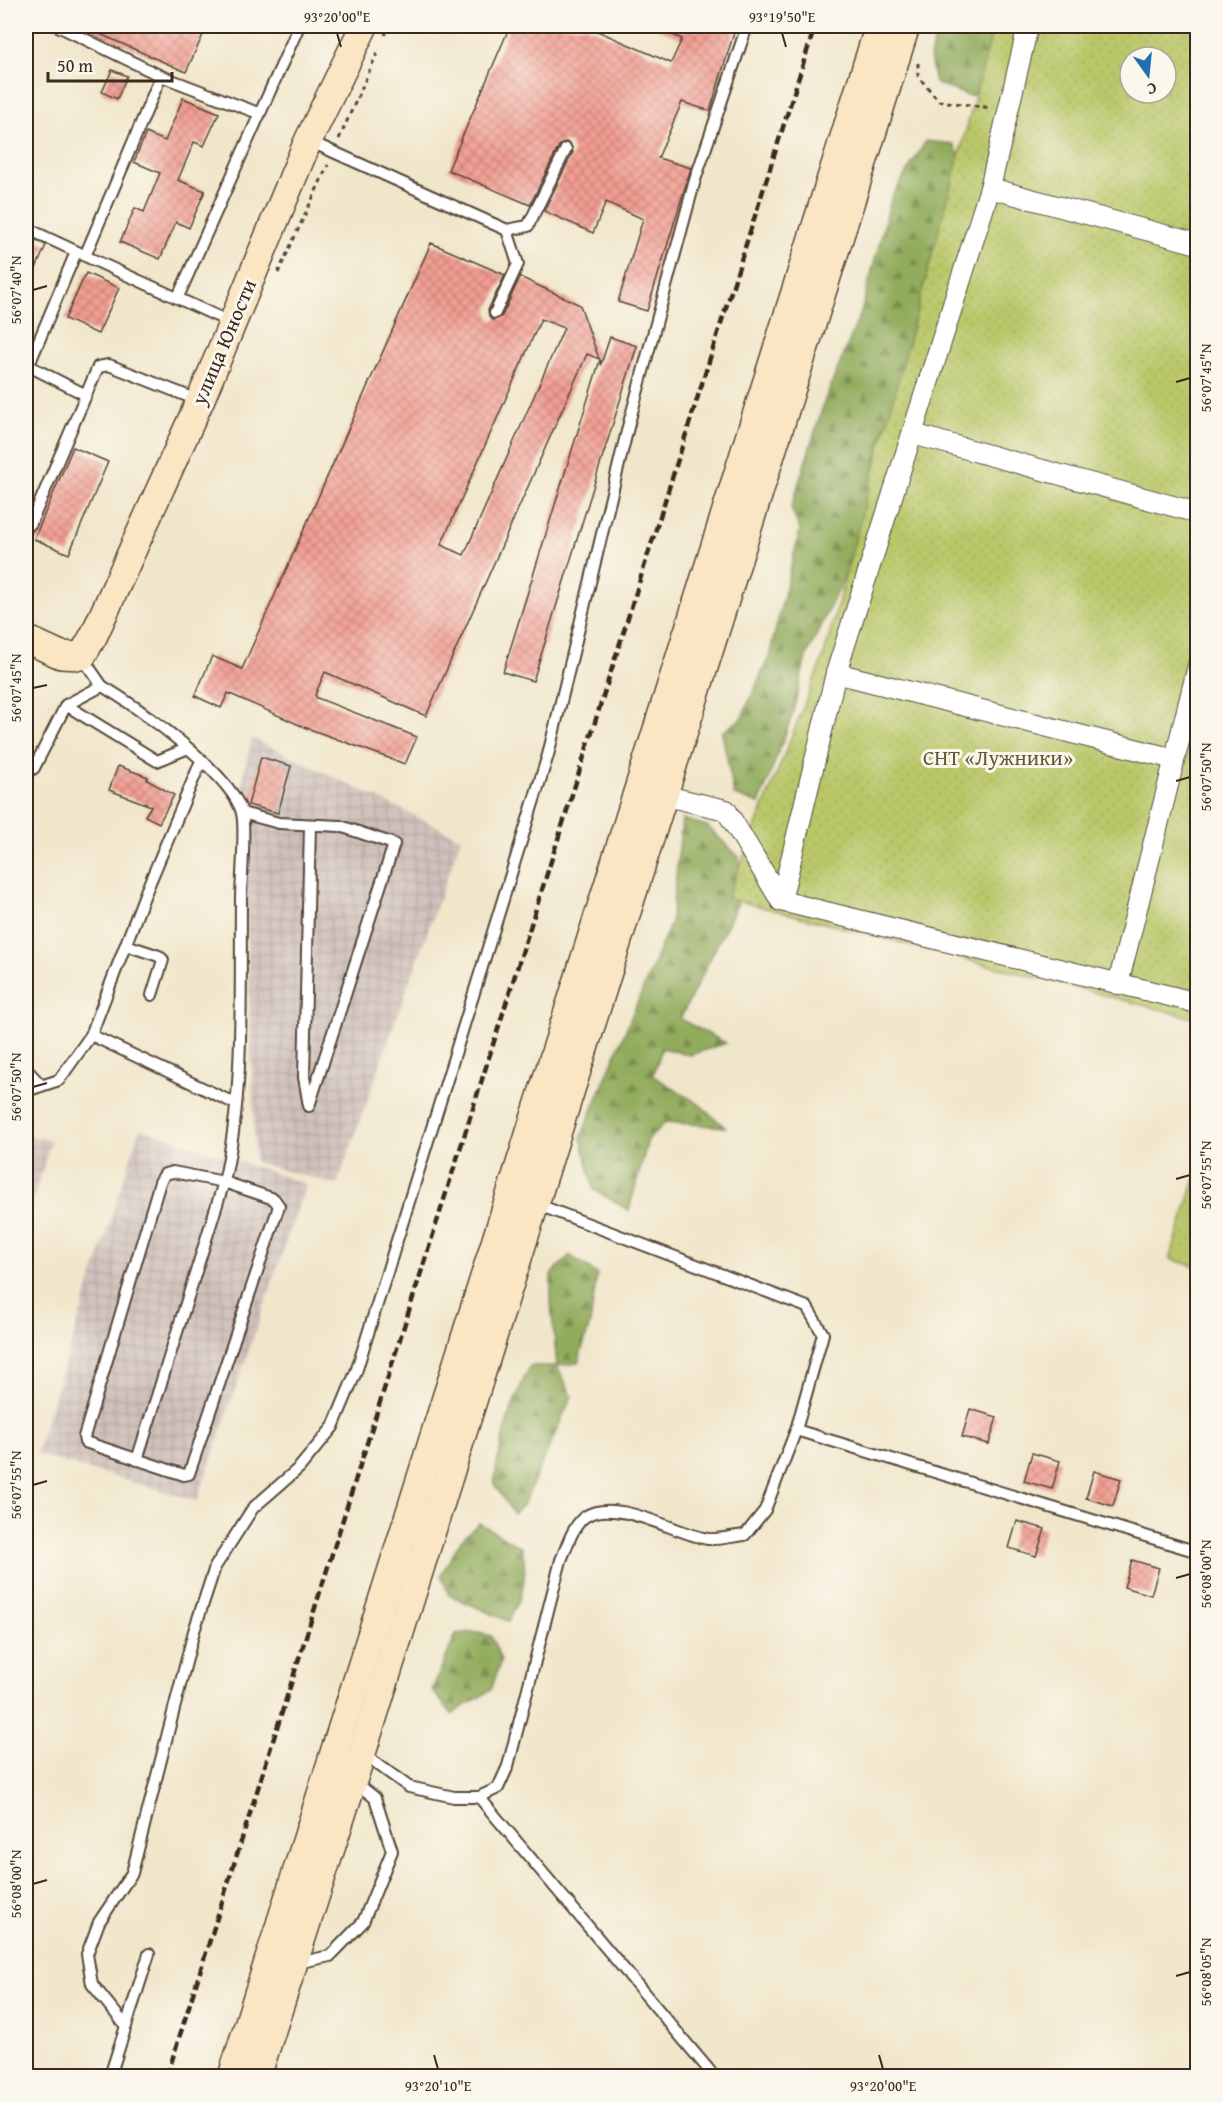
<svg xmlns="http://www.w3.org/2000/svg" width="1223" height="2102" viewBox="0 0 1223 2102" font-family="'Gentium Book Plus',serif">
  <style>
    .industrial { fill: url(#industrial-grid) }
    .forest { fill: url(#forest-firs); stroke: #666b3e; stroke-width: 1.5 }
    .garden { fill: url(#garden-dots); stroke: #7a7844; stroke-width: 1.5; fill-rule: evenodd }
    .building { fill: url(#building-cross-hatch); fill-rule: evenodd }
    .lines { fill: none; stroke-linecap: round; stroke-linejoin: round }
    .lane-casing { stroke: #564638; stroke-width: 14 }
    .street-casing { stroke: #564638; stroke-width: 22 }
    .secondary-casing { stroke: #564638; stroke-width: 30 }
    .path { stroke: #564638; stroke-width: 3; stroke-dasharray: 4.5 4.5; stroke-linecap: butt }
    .lane { stroke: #fff; stroke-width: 10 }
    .street { stroke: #fff; stroke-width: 20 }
    .secondary { stroke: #fbe6c4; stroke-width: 27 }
    .rail { stroke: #3b2a1e; stroke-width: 4.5; stroke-dasharray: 9 4.5; stroke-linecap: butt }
    .ticks { fill: none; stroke: #3b2a1e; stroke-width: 2 }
    .labels { text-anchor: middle; stroke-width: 6; stroke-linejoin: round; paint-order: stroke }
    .street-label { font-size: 21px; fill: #3b2a1e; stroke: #fbf7ec }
    .park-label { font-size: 21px; fill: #615934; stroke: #fbf7ec }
    .neatline { fill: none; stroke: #3b2a1e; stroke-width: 2 }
    .ticks-label { font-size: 15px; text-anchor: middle; fill: #3b2a1e }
  </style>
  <defs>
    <pattern id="industrial-grid" width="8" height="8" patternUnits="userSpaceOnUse" patternTransform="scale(1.5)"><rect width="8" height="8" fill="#cfc0bb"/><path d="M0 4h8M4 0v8" fill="none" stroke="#b3a5a0"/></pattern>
    <pattern id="forest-firs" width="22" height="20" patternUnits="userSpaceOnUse" patternTransform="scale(1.5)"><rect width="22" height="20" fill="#92ac5d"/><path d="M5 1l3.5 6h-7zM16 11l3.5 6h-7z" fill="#788c4c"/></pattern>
    <pattern id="garden-dots" width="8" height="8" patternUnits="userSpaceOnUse" patternTransform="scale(1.5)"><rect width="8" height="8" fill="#b9c769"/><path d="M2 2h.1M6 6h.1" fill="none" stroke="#a0ab5b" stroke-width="1.8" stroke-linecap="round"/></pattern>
    <pattern id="building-cross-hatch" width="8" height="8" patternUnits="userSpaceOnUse" patternTransform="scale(1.5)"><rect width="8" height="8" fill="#f39e93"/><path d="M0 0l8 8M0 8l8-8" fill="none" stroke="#c68177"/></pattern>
  </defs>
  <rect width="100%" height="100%" fill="#fbf7ec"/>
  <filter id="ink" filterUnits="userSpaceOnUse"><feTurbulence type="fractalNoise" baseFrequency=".0167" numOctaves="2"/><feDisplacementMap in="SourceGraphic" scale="12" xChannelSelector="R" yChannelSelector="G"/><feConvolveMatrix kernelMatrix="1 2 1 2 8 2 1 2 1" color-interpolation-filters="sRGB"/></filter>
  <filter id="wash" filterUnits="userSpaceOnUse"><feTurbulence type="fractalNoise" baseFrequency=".008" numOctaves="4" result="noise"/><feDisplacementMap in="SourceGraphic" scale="24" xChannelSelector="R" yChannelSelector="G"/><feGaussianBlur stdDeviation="1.35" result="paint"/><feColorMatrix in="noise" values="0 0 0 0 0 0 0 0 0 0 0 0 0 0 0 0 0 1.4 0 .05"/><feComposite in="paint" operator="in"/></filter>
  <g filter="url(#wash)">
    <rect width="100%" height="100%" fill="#f0e6ca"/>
    <g class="industrial">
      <polygon points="252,738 461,838 337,1185 255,1162 242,782"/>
      <polygon points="140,1128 306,1184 197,1501 36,1454"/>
      <polygon points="26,1134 51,1141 26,1223"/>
    </g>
    <g class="forest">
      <polygon points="938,26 1024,26 999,88 969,96 935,83 930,57"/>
      <polygon points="926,141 954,144 970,187 932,310 883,431 852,560 806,657 792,716 759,804 734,795 722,732 741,719 769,657 800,530 791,508 825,400 861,312 892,196"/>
      <polygon points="682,819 707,826 739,857 738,903 680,1019 726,1043 690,1055 662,1048 653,1076 699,1104 725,1127 666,1122 648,1140 629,1210 594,1190 581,1137 671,922"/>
      <path d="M570 1255 597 1274 590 1323 578 1363 557 1366 572 1396 524 1503 514 1514 494 1484C501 1435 509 1410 530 1366H557L551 1303V1275Z"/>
      <path d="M479 1523 522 1548C528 1574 523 1599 508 1621L449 1595 441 1575 461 1540Z"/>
      <polygon points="473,1632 491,1636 501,1660 491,1690 452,1714 432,1690 456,1634"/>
    </g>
    <g class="garden">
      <path d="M994 26H1197V1019L727 898 824 655ZM1130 57H1166V93H1130Z"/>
      <polygon points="1197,1173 1198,1267 1197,1267 1170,1259"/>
    </g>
    <g id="blocks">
      <g class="building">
        <polygon points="82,26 207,26 186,72"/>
        <polygon points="510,26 586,26 671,63 682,39 651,26 736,26 710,111 682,102 658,158 691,168 647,311 618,302 643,219 606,202 593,233 544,211 573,152 570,143 565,142 559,146 530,205 448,170"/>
        <polygon points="112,70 127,76 117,99 102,92"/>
        <polygon points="183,98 219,113 204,146 194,142 178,180 205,191 189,228 176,222 160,259 120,242 135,208 144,212 160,173 134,162 146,133 165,141"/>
        <polygon points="26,236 46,245 26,292"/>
        <path d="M431 243 505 275 488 310 489 317 492 320 502 316 520 277 580 305 599 359 587 354 426 716 325 672 315 695 317 698 417 737 405 764 304 727 228 693 221 708 195 696 212 656 242 669ZM541 319 564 328 464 555 441 545Z"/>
        <polygon points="86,273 119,288 98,334 65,319"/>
        <polygon points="610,337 637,346 533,681 503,672 600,360 601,364"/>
        <polygon points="73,447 108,462 69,554 34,539"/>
        <polygon points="261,757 291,766 278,813 248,805"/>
        <polygon points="118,766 148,777 147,780 174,795 159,823 145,816 151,806 109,790"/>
        <polygon points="970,1409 997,1417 989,1444 962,1437"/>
        <polygon points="1032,1453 1060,1461 1052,1489 1024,1481"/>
        <polygon points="1094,1471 1121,1479 1113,1506 1086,1498"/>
        <polygon points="1017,1521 1045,1529 1036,1556 1009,1548"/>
        <polygon points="1132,1560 1159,1568 1151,1595 1124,1587"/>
      </g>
    </g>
  </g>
  <g filter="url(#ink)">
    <use href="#blocks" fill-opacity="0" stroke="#564638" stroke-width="1.5"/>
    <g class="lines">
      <defs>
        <g id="lane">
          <polyline points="58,26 161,76 258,113"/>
          <polyline points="161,76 85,256 232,323"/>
          <polyline points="309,141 507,230 518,264 495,313"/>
          <polyline points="26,228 82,254"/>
          <polyline points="507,230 528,226 566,149"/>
          <polyline points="76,252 30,362 31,367 86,395"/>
          <polyline points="178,297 299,26"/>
          <polyline points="26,528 31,523 98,367 109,365 200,401"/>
          <path d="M102 686C137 706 232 774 242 813 246 831 241 879 241 900 240 994 245 1091 224 1182L274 1199 279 1206 189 1474 184 1475 85 1442 84 1437 160 1182 165 1174 173 1172 224 1182 137 1460"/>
          <polyline points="66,705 157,761 186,749"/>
          <polyline points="26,773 34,768 66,705 102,686 82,657"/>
          <polyline points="242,813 279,823 340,826 394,844 309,1106 304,1077 310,826"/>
          <polyline points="126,945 159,956 163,960 152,995"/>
          <polyline points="91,1035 236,1104"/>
          <polyline points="26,1069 41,1085"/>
          <polyline points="26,1091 59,1080 91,1035 145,894 201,761"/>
          <polyline points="536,1204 807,1307 823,1334 796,1430 1198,1552"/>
          <path d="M362 1753 409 1787 454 1797H479L498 1788 508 1766 561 1560C567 1547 573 1524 586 1516 617 1497 676 1534 708 1539 719 1540 733 1536 745 1535L765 1510 796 1430"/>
          <polyline points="479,1797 714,2076"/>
          <polyline points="297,1963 330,1956 363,1922 392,1851 375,1798 355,1782"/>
          <polyline points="126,2026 92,1984 87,1954 99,1922 132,1873 194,1631 215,1567 253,1508 299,1468 333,1427 356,1372 548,755 629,423 695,180 747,26"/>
          <polyline points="110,2076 149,1954"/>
        </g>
        <g id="street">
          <polyline points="990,188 1198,244"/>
          <polyline points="913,434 1198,513"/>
          <polyline points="836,673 1174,759"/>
          <polyline points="662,795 726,810 781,901 1198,1003"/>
          <polyline points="781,901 836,673 990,188 1028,26"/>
          <polyline points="1118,984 1198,666"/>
        </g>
        <g id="secondary">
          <polyline points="26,639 61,655 82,656 94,635 200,401 308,141 364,26"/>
          <polyline points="232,2076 879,26"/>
          <polyline points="257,2076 362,1753 906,26"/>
        </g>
      </defs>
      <use href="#lane" class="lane-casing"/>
      <use href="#street" class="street-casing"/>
      <use href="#secondary" class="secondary-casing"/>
      <g class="path">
        <polyline points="385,35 389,26"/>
        <polyline points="918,63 918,76 939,101 992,108"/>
        <polyline points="339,139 379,49"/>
        <polyline points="278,273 328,165"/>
      </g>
      <use href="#lane" class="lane"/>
      <use href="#street" class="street"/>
      <use href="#secondary" class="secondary"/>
      <polyline class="rail" points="167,2076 815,26"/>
    </g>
  </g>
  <path class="ticks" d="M337 33 341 47M782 33 786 47M33 290 47 286M1176 382 1190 378M33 688 47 685M1176 781 1190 777M33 1087 47 1083M1176 1179 1190 1175M33 1485 47 1481M1176 1578 1190 1574M33 1884 47 1880M1176 1976 1190 1972M434 2055 438 2069M879 2055 883 2069"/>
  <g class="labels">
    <g class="street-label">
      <text transform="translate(224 342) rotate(-67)" y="7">улица Юности</text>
    </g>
    <g class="park-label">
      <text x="998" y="765">СНТ «Лужники»</text>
    </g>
  </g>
  <rect width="1223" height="2102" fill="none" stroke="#fbf7ec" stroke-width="66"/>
  <g transform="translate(1148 75) rotate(165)"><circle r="28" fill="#fbf7ec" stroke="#aea59a" stroke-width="1.5"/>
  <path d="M0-4.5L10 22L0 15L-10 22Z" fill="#1f6fb2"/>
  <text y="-9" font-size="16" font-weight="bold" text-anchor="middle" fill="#3b2a1e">С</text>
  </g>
  <path d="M48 72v9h124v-9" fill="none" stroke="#3b2a1e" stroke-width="3"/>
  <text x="57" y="72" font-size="18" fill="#3b2a1e" stroke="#fbf7ec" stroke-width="4.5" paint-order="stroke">50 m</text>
  <rect x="33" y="33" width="1157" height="2036" class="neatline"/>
  <g class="ticks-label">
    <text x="337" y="22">93°20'00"E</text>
    <text x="782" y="22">93°19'50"E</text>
    <text transform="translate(16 290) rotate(-90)" y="5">56°07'40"N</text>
    <text transform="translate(1206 378) rotate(-90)" y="5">56°07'45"N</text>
    <text transform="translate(16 688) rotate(-90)" y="5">56°07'45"N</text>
    <text transform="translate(1206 777) rotate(-90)" y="5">56°07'50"N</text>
    <text transform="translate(16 1087) rotate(-90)" y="5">56°07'50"N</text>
    <text transform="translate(1206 1175) rotate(-90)" y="5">56°07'55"N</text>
    <text transform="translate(16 1485) rotate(-90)" y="5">56°07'55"N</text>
    <text transform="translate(1206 1574) rotate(-90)" y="5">56°08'00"N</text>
    <text transform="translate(16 1884) rotate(-90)" y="5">56°08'00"N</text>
    <text transform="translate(1206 1972) rotate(-90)" y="5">56°08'05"N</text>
    <text x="438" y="2091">93°20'10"E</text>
    <text x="883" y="2091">93°20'00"E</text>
  </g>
</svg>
